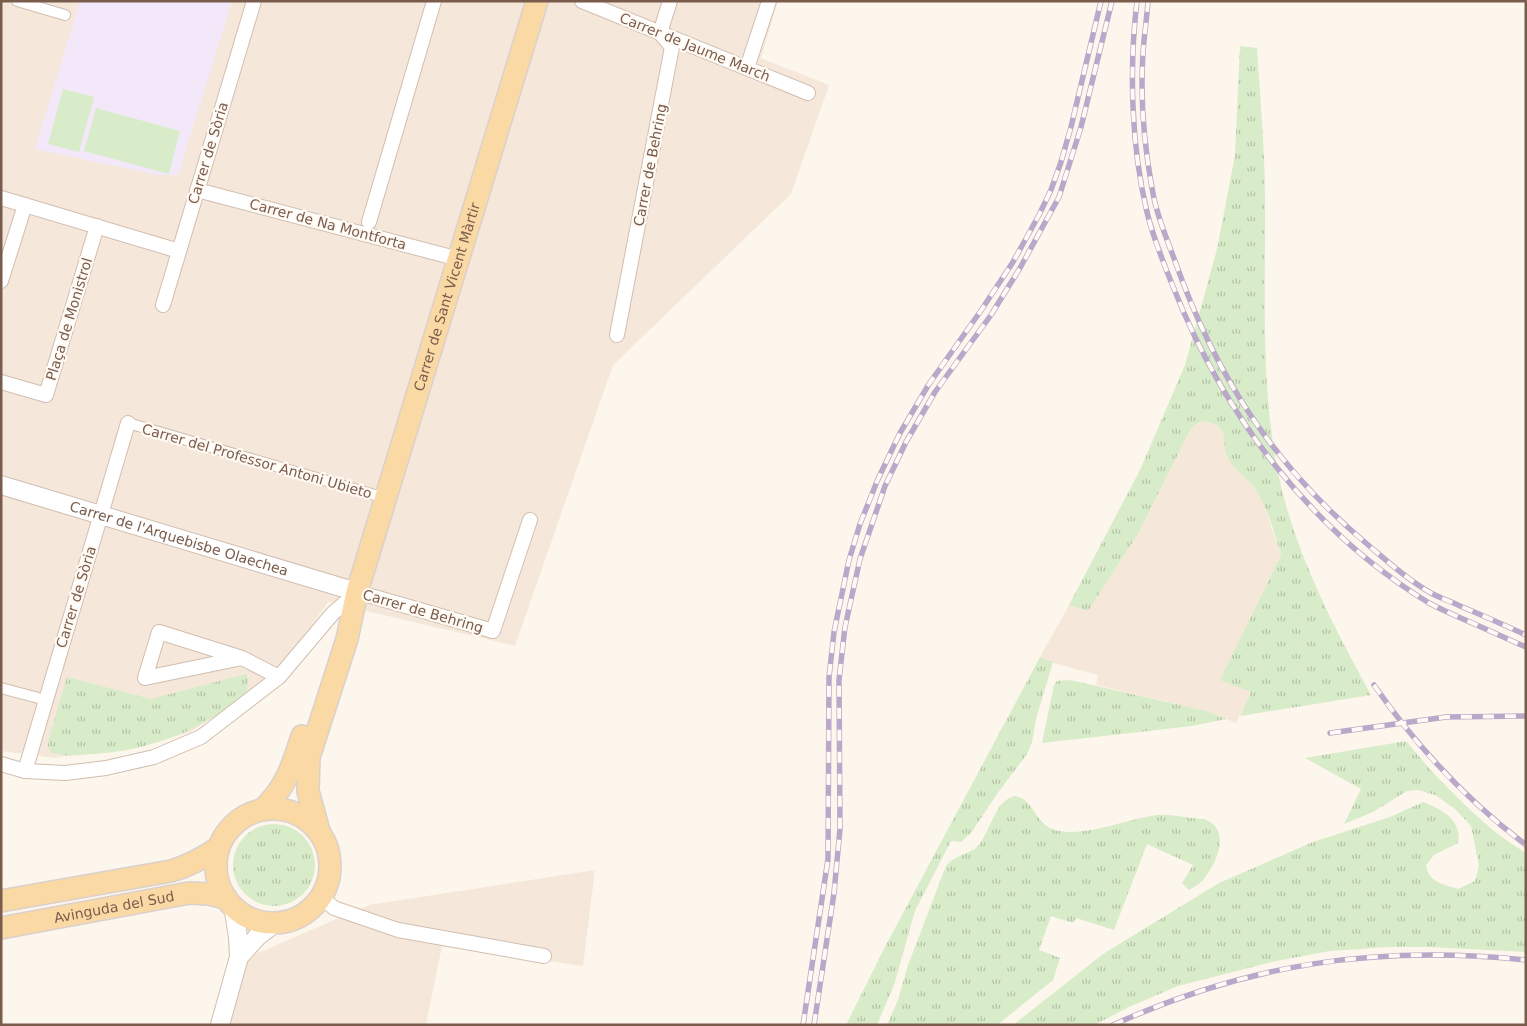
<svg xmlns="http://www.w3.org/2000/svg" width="1527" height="1026" viewBox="0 0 1527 1026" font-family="'DejaVu Sans',sans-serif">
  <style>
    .residential { fill: #f5e8da }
    .education { fill: #f3e8fa }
    .grass { fill: url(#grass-tufts) }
    .garden { fill: #d8ecc9 }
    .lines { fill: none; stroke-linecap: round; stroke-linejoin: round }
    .pedestrian-casing { stroke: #d1beb0; stroke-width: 12 }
    .minor-casing { stroke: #d1beb0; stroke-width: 16 }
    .tertiary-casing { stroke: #d1beb0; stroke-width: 20 }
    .primary-casing { stroke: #dad1cd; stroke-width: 24 }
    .pedestrian { stroke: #fff; stroke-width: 10 }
    .minor { stroke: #fff; stroke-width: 14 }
    .tertiary { stroke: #fff; stroke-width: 18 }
    .primary { stroke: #fbd9a5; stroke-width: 21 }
    .rail-casing { stroke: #b9a8c9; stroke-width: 5.5 }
    .rail { stroke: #fffaf3; stroke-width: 4; stroke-dasharray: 11; stroke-linecap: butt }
    .labels { text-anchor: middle; stroke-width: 4.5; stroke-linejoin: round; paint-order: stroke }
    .street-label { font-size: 14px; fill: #7a5c4d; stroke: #fffaf3 }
  </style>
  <defs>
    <pattern id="grass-tufts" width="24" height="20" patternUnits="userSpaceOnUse" patternTransform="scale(1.25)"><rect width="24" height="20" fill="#d8ecc9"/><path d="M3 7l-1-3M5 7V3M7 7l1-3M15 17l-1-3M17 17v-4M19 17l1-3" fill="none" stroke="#b4c2a5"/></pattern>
  </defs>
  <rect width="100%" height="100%" fill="#fdf6ec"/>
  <g class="residential">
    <polygon points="1,1 778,1 761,58 829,85 791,194 613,365 515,646 328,602 284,666 261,684 189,733 55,758 1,751"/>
    <polygon points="1203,421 1213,423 1220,428 1225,440 1227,457 1252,485 1262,500 1281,555 1221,679 1251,692 1236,723 1207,711 1096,685 1098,675 1057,664 1040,657 1069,605 1088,611 1138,534 1189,432 1194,425"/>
    <polygon points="595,870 583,966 442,946 426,1025 228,1025 249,957 369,905"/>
  </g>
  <polygon class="education" points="80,1 232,1 178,175 158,175 35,149"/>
  <g class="grass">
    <path d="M1240 46 1257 48C1260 98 1265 148 1265 199 1266 310 1257 424 1294 531 1314 589 1342 642 1371 695L1240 716 1251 692 1220 680 1281 555C1274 531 1267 507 1254 487 1246 477 1234 470 1228 458 1221 445 1230 426 1208 422 1199 420 1194 425 1189 432L1138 534 1088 611 1069 605 1140 470 1185 365 1217 249 1235 155Z"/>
    <polygon points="1040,657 1053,662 1036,719 1032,742 1027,754 997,794 971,833 961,842 951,841 915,911 894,985 877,1025 846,1025 886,945"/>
    <path d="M246 674 248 678 247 692C206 730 148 751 93 754 78 755 66 757 52 753L48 747V742L67 677 151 699Z"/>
    <polygon points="1070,680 1207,711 1226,719 1192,726 1042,743 1054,685 1057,681"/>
    <path d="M1406 741C1432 773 1462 804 1494 831 1504 839 1515 846 1526 853V952L1429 947H1389L1330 951 1276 961 1178 986 1129 1007 1094 1025H1013L1103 954 1219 883 1313 842 1390 817 1423 802C1441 809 1463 820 1458 843L1434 855 1426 865C1429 883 1443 884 1458 889L1475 881 1479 866 1471 826 1455 809 1435 795 1418 790 1407 791 1373 812 1344 824 1361 789 1305 758Z"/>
    <path d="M1015 796C1036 799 1033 826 1059 831 1090 836 1126 819 1158 815 1173 814 1189 819 1204 819 1234 829 1215 869 1199 884 1196 886 1192 888 1189 890L1182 883 1193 865 1147 844 1114 930 1076 918 1073 923 1051 916 1039 950 1060 958 1053 980 997 1025H887L898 1000 908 965 946 866C956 854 973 853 979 845 990 831 996 799 1015 796Z"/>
    <circle cx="274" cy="865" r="41"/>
  </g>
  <g class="garden">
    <polygon points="63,89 94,97 79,152 48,144"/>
    <polygon points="96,108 180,131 169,174 84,151"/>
  </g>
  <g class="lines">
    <defs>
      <g id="pedestrian">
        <polyline points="17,1 65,15"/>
        <polyline points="128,423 385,498"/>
        <polyline points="1,688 46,700"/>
      </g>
      <g id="minor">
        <polyline points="582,1 808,93"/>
        <polyline points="747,68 769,1"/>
        <polyline points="197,190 459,259"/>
        <polyline points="1,198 179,251"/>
        <polyline points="369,222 434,1"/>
        <polyline points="1,281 25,205"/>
        <polyline points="163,305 254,1"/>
        <polyline points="617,335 672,47 660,33 670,1"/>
        <polyline points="1,382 46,395 97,226"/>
        <polyline points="357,592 493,631 530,520"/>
        <polyline points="242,658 145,678 159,632 242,658 279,677"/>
        <polyline points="1,764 25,771 65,773 106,768 154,757 201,737 279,677 333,613 347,601"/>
        <polyline points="25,771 128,423"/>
        <polyline points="321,897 334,908 398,930 544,956"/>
      </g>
      <g id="tertiary">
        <path id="s1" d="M1 485 357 592"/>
        <polyline points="239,957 258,936 275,923"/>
        <polyline points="220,1025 239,957 238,937 233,906"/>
      </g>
      <g id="primary">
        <circle cx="273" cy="866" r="57"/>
        <path d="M263 809C286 788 293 764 302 736"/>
        <path id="s2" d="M319 831 308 791 309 757 347 639 357 592 537 1"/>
        <path d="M1 901 171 871C189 866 203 858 218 848"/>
        <path id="s3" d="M1 928 189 893 209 894 226 898"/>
      </g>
    </defs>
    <use href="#pedestrian" class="pedestrian-casing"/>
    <use href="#minor" class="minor-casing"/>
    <use href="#tertiary" class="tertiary-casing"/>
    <use href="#primary" class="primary-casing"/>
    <use href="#pedestrian" class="pedestrian"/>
    <use href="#minor" class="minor"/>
    <use href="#tertiary" class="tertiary"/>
    <use href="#primary" class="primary"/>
    <defs>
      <g id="rail">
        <path d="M1137 1C1129 68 1131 146 1147 212 1153 238 1164 264 1174 289 1225 417 1311 531 1429 603 1440 609 1452 614 1463 619 1484 628 1505 638 1526 647"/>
        <path d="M1148 1C1147 18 1144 36 1143 53 1140 98 1144 144 1152 188 1156 213 1166 237 1175 261 1215 375 1274 466 1367 544 1387 561 1408 580 1431 593 1440 598 1450 601 1460 606 1482 615 1504 625 1526 635"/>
        <path d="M1374 685C1417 747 1465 799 1526 845"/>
        <polyline points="1330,733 1446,717 1526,716"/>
        <polyline points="803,1025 828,859 829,677 834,632 849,560 860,524 878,479 900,433 929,384 980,312 1013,262 1039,215 1051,190 1061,162 1071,127 1101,1"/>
        <polyline points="814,1025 834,893 840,829 839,680 842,653 845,627 860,559 885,486 906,442 935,392 991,315 1020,268 1059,197 1081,127 1112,1"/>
        <path d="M1113 1025C1250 963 1377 945 1526 960"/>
      </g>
    </defs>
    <use href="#rail" class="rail-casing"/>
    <use href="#rail" class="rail"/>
  </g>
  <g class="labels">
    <g class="street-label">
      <text transform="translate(695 47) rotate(22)" y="5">Carrer de Jaume March</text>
      <text transform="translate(208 153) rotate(-73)" y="5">Carrer de Sòria</text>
      <text transform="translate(650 165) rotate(-79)" y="5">Carrer de Behring</text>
      <text transform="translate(328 224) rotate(15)" y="5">Carrer de Na Montforta</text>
      <text dy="5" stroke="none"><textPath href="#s2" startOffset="556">Carrer de Sant Vicent Màrtir</textPath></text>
      <text transform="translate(69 319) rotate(-73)" y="5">Plaça de Monistrol</text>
      <text transform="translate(257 461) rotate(16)" y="5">Carrer del Professor Antoni Ubieto</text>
      <text dy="5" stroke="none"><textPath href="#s1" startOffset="186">Carrer de l'Arquebisbe Olaechea</textPath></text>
      <text transform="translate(76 597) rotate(-73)" y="5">Carrer de Sòria</text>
      <text transform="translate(423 611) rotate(16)" y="5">Carrer de Behring</text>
      <text dy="5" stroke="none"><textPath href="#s3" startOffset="115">Avinguda del Sud</textPath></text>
    </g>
  </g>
  <rect width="1527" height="1026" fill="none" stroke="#7a5c4d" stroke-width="5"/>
</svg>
